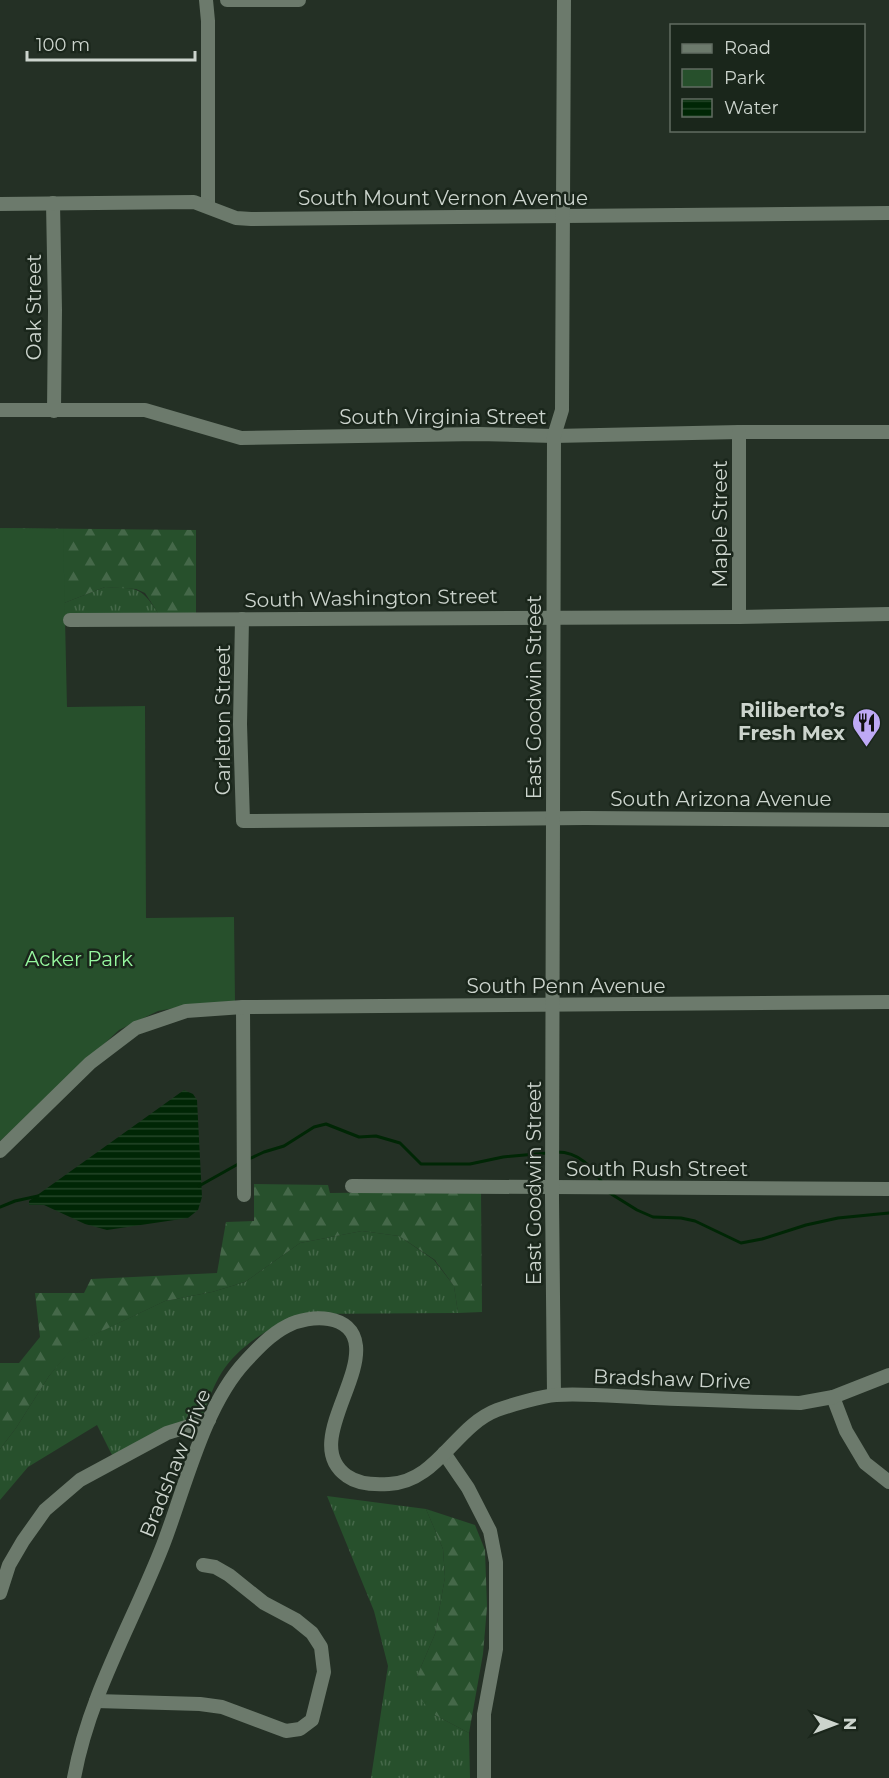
<svg xmlns="http://www.w3.org/2000/svg" width="889" height="1778" viewBox="0 0 889 1778" font-family="Montserrat,sans-serif">
  <style>
    .grass { fill: url(#grass-tufts) }
    .forest { fill: url(#forest-firs) }
    .park { fill: #27502c }
    .water { fill: url(#water-rules) }
    .lines { fill: none; stroke-linecap: round; stroke-linejoin: round }
    .stream { stroke: #002605; stroke-width: 3 }
    .minor { stroke: #6c7a6c; stroke-width: 14 }
    .labels { text-anchor: middle; stroke-width: 5; stroke-linejoin: round; paint-order: stroke }
    .street-label { font-size: 20px; fill: #ccd4cd; stroke: #1a261b }
    .poi-label { font-size: 20px; font-weight: bold; fill: #ccd4cd; stroke: #1a261b; text-anchor: end }
    .park-label { font-size: 20px; fill: #96f89f; stroke: #1a261b }
  </style>
  <defs>
    <pattern id="grass-tufts" width="24" height="20" patternUnits="userSpaceOnUse" patternTransform="scale(1.5)"><rect width="24" height="20" fill="#27502c"/><path d="M3 7l-1-3M5 7V3M7 7l1-3M15 17l-1-3M17 17v-4M19 17l1-3" fill="none" stroke="#456849"/></pattern>
    <pattern id="forest-firs" width="22" height="20" patternUnits="userSpaceOnUse" patternTransform="scale(1.5)"><rect width="22" height="20" fill="#27502c"/><path d="M5 1l3.5 6h-7zM16 11l3.5 6h-7z" fill="#456849"/></pattern>
    <pattern id="water-rules" width="6" height="5" patternUnits="userSpaceOnUse" patternTransform="scale(1.5)"><rect width="6" height="5" fill="#002605"/><path d="M0 2.5h6" fill="none" stroke="#244528"/></pattern>
  </defs>
  <rect width="100%" height="100%" fill="#243025"/>
  <g class="grass">
    <path d="M105 587C137 589 140 585 158 613L69 614 65 617V630L0 604 64 603Z"/>
    <path d="M362 1231 399 1236 434 1260 454 1286 458 1313 304 1314C275 1324 240 1344 222 1372 214 1384 209 1400 203 1414L113 1457 97 1425 28 1467 0 1500V1449L16 1428 49 1376 76 1343 165 1301 212 1292 245 1282 300 1243Z"/>
    <polygon points="327,1496 426,1509 443,1549 445,1577 435,1634 417,1676 435,1715 469,1733 470,1778 371,1778 388,1666 374,1611"/>
  </g>
  <g class="forest">
    <polygon points="0,528 196,530 196,614 158,613 145,593 136,589 105,587 64,603"/>
    <polygon points="254,1184 328,1185 330,1193 481,1191 482,1312 458,1313 454,1286 435,1260 399,1236 362,1231 300,1243 245,1282 212,1292 165,1301 77,1343 49,1376 16,1428 0,1449 0,1363 19,1363 40,1337 35,1293 84,1293 91,1279 217,1273 226,1222 254,1221"/>
    <polygon points="426,1509 475,1525 485,1550 487,1607 483,1654 469,1733 435,1715 422,1701 417,1676 435,1634 445,1577 443,1549"/>
  </g>
  <polygon class="park" points="0,528 63,529 67,707 145,706 146,918 234,917 235,1001 197,1004 158,1011 119,1030 0,1141"/>
  <polygon class="water" points="184,1090 193,1094 197,1100 202,1197 198,1210 188,1218 107,1230 85,1224 44,1205 29,1205 29,1201"/>
  <g class="lines">
    <g class="stream">
      <path d="M557 1152C579 1152 592 1167 603 1184"/>
      <polyline points="249,1159 264,1152 284,1146 314,1127 326,1124 359,1137 376,1136 400,1143 421,1164 470,1164 503,1157 547,1153"/>
      <polyline points="199,1186 240,1163"/>
      <polyline points="608,1192 637,1210 653,1217 681,1218 695,1221 741,1243 762,1239 806,1225 838,1218 889,1213"/>
      <polyline points="0,1207 15,1201 38,1196"/>
    </g>
    <g class="minor">
      <polyline points="206,0 208,21 208,206"/>
      <polyline points="227,0 299,0"/>
      <polyline points="53,203 55,310 54,411"/>
      <polyline points="0,204 194,202 236,218 251,219 889,213"/>
      <polyline points="0,410 145,410 241,438 478,434 554,436 739,432 889,432"/>
      <polyline points="739,617 739,432"/>
      <polyline points="242,619 240,724 243,821 585,818 889,820"/>
      <polyline points="70,620 739,617 889,614"/>
      <polyline points="243,1007 244,1195"/>
      <polyline points="0,1151 90,1063 136,1028 186,1011 243,1007 889,1002"/>
      <polyline points="352,1186 889,1189"/>
      <polyline points="554,1395 552,1197 554,436 562,410 564,0"/>
      <polyline points="833,1397 846,1431 865,1463 889,1482"/>
      <polyline points="444,1453 468,1488 490,1531 496,1562 496,1649 484,1714 484,1778"/>
      <polyline points="0,1593 9,1565 23,1541 45,1510 80,1480 167,1433 209,1420"/>
      <polyline points="96,1701 200,1704 222,1707 286,1731 300,1729 312,1720 324,1672 321,1647 312,1633 296,1620 264,1603 229,1575 215,1567 203,1565"/>
      <path d="M74 1778C89 1695 133 1622 163 1545 185 1488 204 1406 245 1362 257 1349 271 1334 287 1326 310 1314 353 1313 356 1346 360 1386 305 1447 347 1476 358 1484 375 1485 389 1484 437 1482 455 1426 497 1410 511 1405 542 1396 556 1395 587 1393 622 1397 654 1398 703 1400 752 1402 800 1403L833 1397 889 1375"/>
    </g>
  </g>
  <defs>
    <symbol id="restaurant-pin" viewBox="-11 -11 22 30"><path d="M0 17L-7.5 6A9.5 9.5 0 1 1 7.5 6Z" fill="#bea9f5" stroke="#1a261b"/><path d="M-5-6h1v4h1v-4h1v4h1v-4h1v5L-1.5 .5V6h-2V.5L-5-1ZM5-6V6H3V1.5H1.5Q1.5-4 5-6Z" fill="#111"/></symbol>
  </defs>
  <g fill-rule="evenodd">
    <use href="#restaurant-pin" x="850" y="706" width="33" height="45"/>
  </g>
  <g class="labels">
    <g class="street-label">
      <text x="443" y="205">South Mount Vernon Avenue</text>
      <text transform="translate(34 307) rotate(-90)" y="7">Oak Street</text>
      <text x="443" y="424">South Virginia Street</text>
      <text transform="translate(720 524) rotate(-90)" y="7">Maple Street</text>
      <text transform="translate(371 598) rotate(-1)" y="7">South Washington Street</text>
      <text transform="translate(534 697) rotate(-90)" y="7">East Goodwin Street</text>
      <text transform="translate(223 720) rotate(-90)" y="7">Carleton Street</text>
      <text x="721" y="806">South Arizona Avenue</text>
      <text x="566" y="993">South Penn Avenue</text>
      <text x="657" y="1176">South Rush Street</text>
      <text transform="translate(534 1183) rotate(-90)" y="7">East Goodwin Street</text>
      <text transform="translate(672 1379) rotate(2)" y="7">Bradshaw Drive</text>
      <text transform="translate(175 1463) rotate(-68)" y="7">Bradshaw Drive</text>
    </g>
    <g class="poi-label">
      <text x="845" y="717">Riliberto’s<tspan x="845" dy="23">Fresh Mex</tspan></text>
    </g>
    <g class="park-label">
      <text x="79" y="966">Acker Park</text>
    </g>
  </g>
  <rect x="670" y="24" width="195" height="108" fill="#1a261b" stroke="#616c62" stroke-width="1.5"/>
  <rect x="682" y="44" width="30" height="9" fill="#6c7a6c" stroke="#616c62" stroke-width="1.5"/>
  <text x="724" y="54" font-size="18" fill="#ccd4cd">Road</text>
  <rect x="682" y="69" width="30" height="18" fill="#27502c" stroke="#616c62" stroke-width="1.5"/>
  <text x="724" y="84" font-size="18" fill="#ccd4cd">Park</text>
  <rect x="682" y="99" width="30" height="18" fill="url(#water-rules)" stroke="#616c62" stroke-width="1.5"/>
  <text x="724" y="114" font-size="18" fill="#ccd4cd">Water</text>
  <g transform="translate(835 1724) rotate(90)" stroke="#1a261b" stroke-width="4.5" paint-order="stroke">
  <path d="M0-4.5L10 22L0 15L-10 22Z" fill="#ccd4cd"/>
  <text y="-9" font-size="16" font-weight="bold" text-anchor="middle" fill="#ccd4cd">N</text>
  </g>
  <path d="M27 51v9h168v-9" fill="none" stroke="#ccd4cd" stroke-width="3"/>
  <text x="36" y="51" font-size="18" fill="#ccd4cd" stroke="#1a261b" stroke-width="4.5" paint-order="stroke">100 m</text>
</svg>
